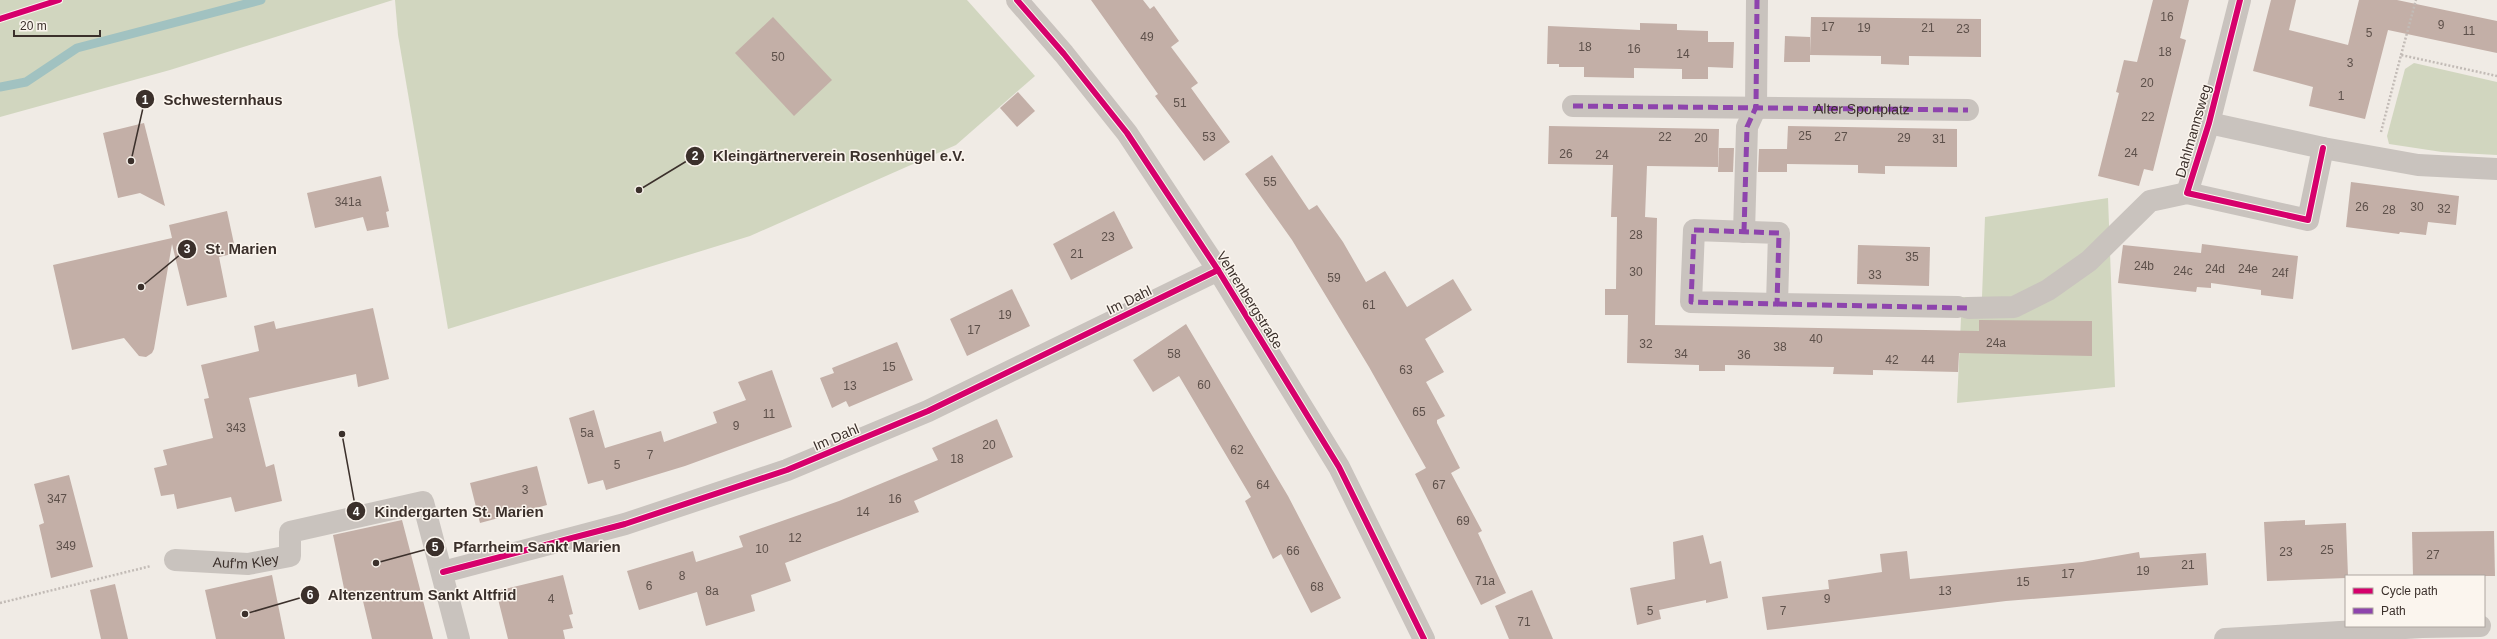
<svg xmlns="http://www.w3.org/2000/svg" width="2497" height="639" viewBox="0 0 2497 639" font-family="Helvetica,sans-serif">
  <style>
    .green { fill: #d1d6bf }
    .lines { fill: none; stroke-linecap: round; stroke-linejoin: round }
    .stream { stroke: #a1c2c1; stroke-width: 9 }
    .building { fill: #c3afa7 }
    .path { stroke: #c2bbb6; stroke-width: 2.5; stroke-dasharray: 2 2; stroke-linecap: butt }
    .minor { stroke: #c9c3be; stroke-width: 22 }
    .quiet { stroke: #8e44ad; stroke-width: 5; stroke-dasharray: 10 5; stroke-linecap: butt }
    .cycleway-casing { stroke: #fbf5ee; stroke-width: 8 }
    .cycleway { stroke: #d6006c; stroke-width: 6 }
    .labels { text-anchor: middle; stroke-width: 3; stroke-linejoin: round; paint-order: stroke }
    .number-label { font-size: 12px; fill: #5d504a }
    .street-label { font-size: 14px; fill: #3b302b; stroke: #fbf5ee }
    .leader { fill: none; stroke: #3b302b; stroke-width: 1.5 }
    .callout-dot { fill: #3b302b; stroke: #fbf5ee; stroke-width: 1.5 }
    .mark-label { font-size: 12px; text-anchor: middle; font-weight: bold; fill: #fff }
    .callout-label { font-size: 15px; text-anchor: middle; font-weight: bold; fill: #3b302b; stroke: #fbf5ee; stroke-width: 3; stroke-linejoin: round; paint-order: stroke }
  </style>
  <rect width="100%" height="100%" fill="#f0ebe5"/>
  <g class="green">
    <polygon points="0,0 393,0 170,70 0,117"/>
    <polygon points="395,0 967,0 1035,76 956,145 750,236 448,329 398,35"/>
    <polygon points="2414,63 2497,82 2497,155 2442,152 2389,144 2387,136 2405,69"/>
    <polygon points="2108,198 2115,387 1957,403 1962,297 1982,297 1985,217"/>
  </g>
  <g class="lines">
    <polyline class="stream" points="0,87 26,82 77,48 261,0"/>
  </g>
  <g class="building">
    <polygon points="1091,0 1143,0 1150,9 1154,6 1179,41 1171,47 1198,83 1191,88 1230,142 1204,161 1155,96 1158,94"/>
    <polygon points="2153,0 2189,0 2180,38 2186,40 2153,171 2144,169 2139,186 2098,176 2119,93 2116,92 2124,60 2137,62"/>
    <polygon points="2271,0 2296,0 2289,30 2348,45 2359,0 2397,0 2497,21 2497,53 2388,30 2365,119 2309,106 2313,87 2253,71"/>
    <polygon points="773,17 832,80 794,116 735,53"/>
    <polygon points="1811,17 1981,19 1981,57 1909,56 1909,65 1881,64 1881,56 1810,55"/>
    <polygon points="1640,23 1677,24 1677,30 1708,31 1708,42 1734,42 1733,68 1708,67 1708,79 1682,79 1682,69 1634,68 1634,78 1584,77 1584,67 1559,67 1559,64 1547,64 1548,26 1640,30"/>
    <polygon points="1785,36 1810,37 1810,62 1784,62"/>
    <polygon points="1018,92 1035,111 1017,127 1000,108"/>
    <polygon points="144,123 165,206 140,193 118,198 103,133"/>
    <polygon points="1549,126 1719,129 1718,167 1647,166 1645,217 1657,218 1655,325 1979,331 1979,320 2092,321 2092,356 1959,353 1958,372 1873,370 1873,375 1833,374 1834,367 1725,365 1725,371 1699,371 1699,365 1627,363 1628,315 1605,315 1605,289 1616,289 1617,217 1611,217 1613,165 1548,164"/>
    <polygon points="1788,126 1957,129 1957,167 1885,166 1885,174 1858,173 1858,165 1787,164 1787,172 1758,172 1759,149 1787,149"/>
    <polygon points="1719,148 1734,148 1733,172 1718,172"/>
    <polygon points="1272,155 1309,210 1317,205 1343,242 1366,282 1385,271 1407,307 1453,279 1472,310 1425,339 1444,372 1426,382 1445,416 1437,420 1437,423 1460,468 1451,473 1481,529 1482,531 1478,533 1506,593 1481,605 1415,474 1426,468 1369,367 1292,240 1245,174"/>
    <polygon points="381,176 389,211 386,212 389,227 367,231 363,217 315,228 307,193"/>
    <polygon points="2351,182 2459,196 2456,225 2428,222 2426,235 2400,232 2399,234 2346,227"/>
    <polygon points="227,211 236,253 219,257 227,297 187,306 172,244 154,349 152,353 146,357 139,356 124,338 72,350 53,265 172,238 169,225"/>
    <polygon points="1114,211 1133,248 1071,280 1053,244"/>
    <polygon points="2202,244 2298,256 2293,299 2261,295 2261,290 2211,283 2211,288 2197,287 2196,292 2118,283 2123,245 2201,253"/>
    <polygon points="1858,245 1930,247 1929,286 1857,284"/>
    <polygon points="1012,289 1030,326 967,356 950,319"/>
    <polygon points="373,308 389,379 358,387 356,374 249,398 266,467 274,464 282,501 235,512 231,497 177,509 174,494 161,496 154,468 167,465 163,450 213,438 204,399 209,398 201,365 259,351 254,326 274,321 276,329"/>
    <polygon points="1186,324 1288,496 1341,598 1311,613 1281,554 1273,559 1245,501 1251,497 1179,376 1153,392 1133,360"/>
    <polygon points="897,342 913,380 849,407 846,401 832,408 820,378 834,373 832,368"/>
    <polygon points="772,370 792,427 685,466 606,490 603,480 588,484 569,418 594,410 605,448 661,431 664,442 717,423 713,412 746,400 738,382"/>
    <polygon points="997,419 1013,457 914,501 919,512 785,563 791,581 751,595 755,611 706,626 697,592 639,610 627,571 693,551 696,562 743,547 739,536 839,501 938,460 932,448"/>
    <polygon points="537,466 547,505 480,523 470,483"/>
    <polygon points="69,475 93,567 51,578 39,525 44,523 34,484"/>
    <polygon points="402,520 433,639 372,639 362,597 346,598 333,535"/>
    <polygon points="2305,520 2305,525 2346,523 2348,576 2346,578 2267,581 2264,522"/>
    <polygon points="2494,531 2495,576 2413,576 2412,532"/>
    <polygon points="1703,535 1710,564 1721,561 1728,598 1706,603 1706,600 1659,610 1661,619 1637,625 1630,588 1675,579 1673,542"/>
    <polygon points="1907,551 1910,579 2082,562 2139,552 2140,558 2206,553 2208,585 2006,601 1767,630 1762,597 1829,589 1828,580 1882,572 1880,554"/>
    <polygon points="272,575 285,639 216,639 205,590"/>
    <polygon points="563,575 573,614 569,615 573,628 563,630 565,639 508,639 496,591"/>
    <polygon points="115,584 128,639 101,639 90,590"/>
    <polygon points="1532,590 1553,639 1509,639 1495,606"/>
  </g>
  <g class="lines">
    <g class="path">
      <polyline points="2401,55 2416,0"/>
      <polyline points="2381,132 2401,55 2497,76"/>
      <polyline points="0,603 151,566"/>
    </g>
    <g class="minor">
      <polyline points="1017,0 1064,54 1127,133 1218,270 1339,467 1424,639"/>
      <path id="s1" d="M1573 106 1968 110"/>
      <polyline points="2209,123 2323,148 2418,165 2497,169"/>
      <polyline points="2187,193 2209,123 2240,0"/>
      <polygon points="1694,230 1779,233 1777,304 1691,302"/>
      <polyline points="1744,232 1747,127 1756,107 1757,0"/>
      <polyline points="1777,304 1958,307"/>
      <polyline points="1968,308 2014,307 2048,290 2089,261 2150,201 2187,193 2308,220 2323,148"/>
      <path id="s2" d="M175 560 248 564 290 556V532L423 502 459 639"/>
      <polyline points="443,572 625,524 787,470 928,411 1218,270"/>
      <polyline points="2225,639 2422,627 2480,626"/>
    </g>
    <g class="quiet">
      <polyline points="1573,106 1968,110"/>
      <polygon points="1694,230 1779,233 1777,304 1691,302"/>
      <polyline points="1744,232 1747,127 1756,107 1757,0"/>
      <polyline points="1777,304 1968,308"/>
    </g>
    <defs>
      <g id="cycleway">
        <polyline points="1017,0 1064,54 1127,133 1218,270 1339,467 1424,639"/>
        <polyline points="2240,0 2209,123 2187,193 2308,220 2323,148"/>
        <polyline points="0,19 59,0"/>
        <polyline points="443,572 625,524 787,470 928,411 1218,270"/>
      </g>
    </defs>
    <use href="#cycleway" class="cycleway-casing"/>
    <use href="#cycleway" class="cycleway"/>
  </g>
  <g class="labels">
    <g class="number-label">
      <text x="2167" y="21">16</text>
      <text x="2441" y="29">9</text>
      <text x="1828" y="31">17</text>
      <text x="1864" y="32">19</text>
      <text x="1928" y="32">21</text>
      <text x="1963" y="33">23</text>
      <text x="2469" y="35">11</text>
      <text x="2369" y="37">5</text>
      <text x="1147" y="41">49</text>
      <text x="1585" y="51">18</text>
      <text x="1634" y="53">16</text>
      <text x="2165" y="56">18</text>
      <text x="1683" y="58">14</text>
      <text x="778" y="61">50</text>
      <text x="2350" y="67">3</text>
      <text x="2147" y="87">20</text>
      <text x="2341" y="100">1</text>
      <text x="1180" y="107">51</text>
      <text x="2148" y="121">22</text>
      <text x="1805" y="140">25</text>
      <text x="1209" y="141">53</text>
      <text x="1665" y="141">22</text>
      <text x="1841" y="141">27</text>
      <text x="1701" y="142">20</text>
      <text x="1904" y="142">29</text>
      <text x="1939" y="143">31</text>
      <text x="2131" y="157">24</text>
      <text x="1566" y="158">26</text>
      <text x="1602" y="159">24</text>
      <text x="1270" y="186">55</text>
      <text x="348" y="206">341a</text>
      <text x="2362" y="211">26</text>
      <text x="2417" y="211">30</text>
      <text x="2444" y="213">32</text>
      <text x="2389" y="214">28</text>
      <text x="1636" y="239">28</text>
      <text x="1108" y="241">23</text>
      <text x="1077" y="258">21</text>
      <text x="1912" y="261">35</text>
      <text x="2144" y="270">24b</text>
      <text x="2215" y="273">24d</text>
      <text x="2248" y="273">24e</text>
      <text x="2183" y="275">24c</text>
      <text x="1636" y="276">30</text>
      <text x="2280" y="277">24f</text>
      <text x="1875" y="279">33</text>
      <text x="1334" y="282">59</text>
      <text x="1369" y="309">61</text>
      <text x="1005" y="319">19</text>
      <text x="974" y="334">17</text>
      <text x="1816" y="343">40</text>
      <text x="1996" y="347">24a</text>
      <text x="1646" y="348">32</text>
      <text x="1780" y="351">38</text>
      <text x="1174" y="358">58</text>
      <text x="1681" y="358">34</text>
      <text x="1744" y="359">36</text>
      <text x="1892" y="364">42</text>
      <text x="1928" y="364">44</text>
      <text x="889" y="371">15</text>
      <text x="1406" y="374">63</text>
      <text x="1204" y="389">60</text>
      <text x="850" y="390">13</text>
      <text x="1419" y="416">65</text>
      <text x="769" y="418">11</text>
      <text x="736" y="430">9</text>
      <text x="236" y="432">343</text>
      <text x="587" y="437">5a</text>
      <text x="989" y="449">20</text>
      <text x="1237" y="454">62</text>
      <text x="650" y="459">7</text>
      <text x="957" y="463">18</text>
      <text x="617" y="469">5</text>
      <text x="1263" y="489">64</text>
      <text x="1439" y="489">67</text>
      <text x="525" y="494">3</text>
      <text x="57" y="503">347</text>
      <text x="895" y="503">16</text>
      <text x="863" y="516">14</text>
      <text x="1463" y="525">69</text>
      <text x="795" y="542">12</text>
      <text x="66" y="550">349</text>
      <text x="762" y="553">10</text>
      <text x="2327" y="554">25</text>
      <text x="1293" y="555">66</text>
      <text x="2286" y="556">23</text>
      <text x="2433" y="559">27</text>
      <text x="2188" y="569">21</text>
      <text x="2143" y="575">19</text>
      <text x="2068" y="578">17</text>
      <text x="682" y="580">8</text>
      <text x="1485" y="585">71a</text>
      <text x="2023" y="586">15</text>
      <text x="649" y="590">6</text>
      <text x="1317" y="591">68</text>
      <text x="712" y="595">8a</text>
      <text x="1945" y="595">13</text>
      <text x="551" y="603">4</text>
      <text x="1827" y="603">9</text>
      <text x="1650" y="615">5</text>
      <text x="1783" y="615">7</text>
      <text x="1524" y="626">71</text>
    </g>
    <g class="street-label">
      <text dy="5" stroke="none"><textPath href="#s1" startOffset="289">Alter Sportplatz</textPath></text>
      <text transform="translate(2193 131) rotate(-74)" y="5">Dahlmannsweg</text>
      <text transform="translate(1129 300) rotate(-26)" y="5">Im Dahl</text>
      <text transform="translate(1250 300) rotate(58)" y="5">Vehrenbergstraße</text>
      <text transform="translate(836 437) rotate(-23)" y="5">Im Dahl</text>
      <text dy="5" stroke="none"><textPath href="#s2" startOffset="71">Auf'm Kley</textPath></text>
    </g>
  </g>
  <path class="leader" d="M131 161L145 99M639 190L695 156M141 287L187 249M342 434L356 511M376 563L435 547M245 614L310 595"/>
  <g class="callout-dot">
    <circle cx="131" cy="161" r="4"/>
    <circle cx="639" cy="190" r="4"/>
    <circle cx="141" cy="287" r="4"/>
    <circle cx="342" cy="434" r="4"/>
    <circle cx="376" cy="563" r="4"/>
    <circle cx="245" cy="614" r="4"/>
    <circle cx="145" cy="99" r="10"/>
    <circle cx="695" cy="156" r="10"/>
    <circle cx="187" cy="249" r="10"/>
    <circle cx="356" cy="511" r="10"/>
    <circle cx="435" cy="547" r="10"/>
    <circle cx="310" cy="595" r="10"/>
  </g>
  <g class="mark-label">
    <text x="145" y="104">1</text>
    <text x="695" y="160">2</text>
    <text x="187" y="253">3</text>
    <text x="356" y="516">4</text>
    <text x="435" y="551">5</text>
    <text x="310" y="599">6</text>
  </g>
  <g class="callout-label">
    <text x="223" y="105">Schwesternhaus</text>
    <text x="839" y="161">Kleingärtnerverein Rosenhügel e.V.</text>
    <text x="241" y="254">St. Marien</text>
    <text x="459" y="517">Kindergarten St. Marien</text>
    <text x="537" y="552">Pfarrheim Sankt Marien</text>
    <text x="422" y="600">Altenzentrum Sankt Altfrid</text>
  </g>
  <rect x="2345" y="575" width="140" height="52" fill="#fbf5ee" stroke="#aea6a0"/>
  <rect x="2353" y="588" width="20" height="6" fill="#d6006c" stroke="#aea6a0"/>
  <text x="2381" y="595" font-size="12" fill="#3b302b">Cycle path</text>
  <rect x="2353" y="608" width="20" height="6" fill="#8e44ad" stroke="#aea6a0"/>
  <text x="2381" y="615" font-size="12" fill="#3b302b">Path</text>
  <path d="M14 30v6h86v-6" fill="none" stroke="#3b302b" stroke-width="2"/>
  <text x="20" y="30" font-size="12" fill="#3b302b" stroke="#fbf5ee" stroke-width="3" paint-order="stroke">20 m</text>
</svg>
